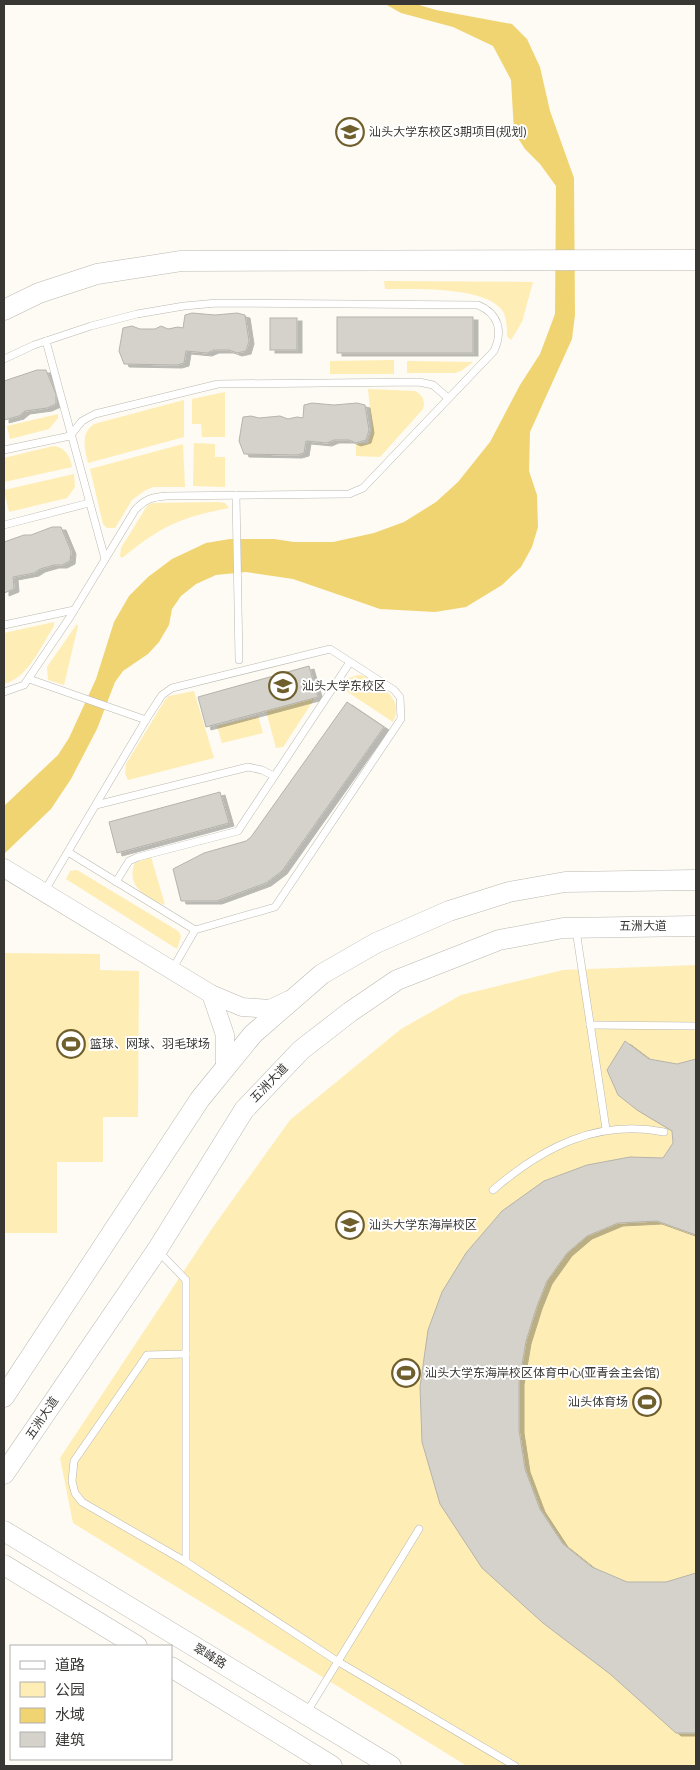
<svg xmlns="http://www.w3.org/2000/svg" width="700" height="1770" viewBox="0 0 700 1770" font-family="Lato,'Noto Sans SC',sans-serif">
  <style>
    .green { fill: #feedb5 }
    .water { fill: #f1d472 }
    .building { fill: #d4d2ca; stroke: #b5b3ab; filter: url(#shadow) }
    .lines { fill: none; stroke-linecap: round; stroke-linejoin: round }
    .service-casing { stroke: #bab8b1; stroke-width: 8 }
    .tertiary-casing { stroke: #bab8b1; stroke-width: 19 }
    .secondary-casing { stroke: #bab8b1; stroke-width: 21 }
    .service { stroke: #fff; stroke-width: 7 }
    .tertiary { stroke: #fff; stroke-width: 18 }
    .secondary { stroke: #fff; stroke-width: 20 }
    .labels { text-anchor: middle; stroke-width: 4; stroke-linejoin: round; paint-order: stroke }
    .poi-label { font-size: 12px; fill: #383734; stroke: #fff; text-anchor: start }
    .street-label { font-size: 12px; fill: #383734; stroke: #fff }
  </style>
  <defs>
    <filter id="shadow"><feDropShadow dx="5" dy="3" stdDeviation="0" flood-color="#0004"/></filter>
  </defs>
  <rect width="100%" height="100%" fill="#fdfbf3"/>
  <g class="green">
    <path d="M384 281 533 282 522 322 511 340 507 336C507 328 507 317 502 310 485 286 412 289 385 289Z"/>
    <polygon points="394,360 394,374 330,374 330,361"/>
    <polygon points="407,361 473,362 461,371 454,373 407,373"/>
    <path d="M368 389 415 391C422 395 426 400 423 409L380 457 356 456V444L368 443 372 430Z"/>
    <polygon points="225,392 225,437 202,437 201,424 192,424 192,399"/>
    <path d="M184 400V437L88 463C85 448 80 434 94 424Z"/>
    <polygon points="58,414 58,418 49,429 10,439 7,426"/>
    <polygon points="194,443 215,444 215,457 225,457 225,487 193,486"/>
    <polygon points="183,444 185,487 153,487 144,491 132,500 115,528 107,528 103,524 90,469"/>
    <path d="M53 446C65 447 70 456 72 467L4 482V458Z"/>
    <polygon points="74,474 75,487 67,498 9,512 4,490"/>
    <path d="M218 502 225 503 229 508C178 518 162 526 122 558L120 556 121 548 147 506 152 503Z"/>
    <path d="M54 622V626C41 646 28 678 4 684V633Z"/>
    <polygon points="77,624 78,626 64,685 48,680 47,667"/>
    <path d="M358 675C365 675 370 679 376 683 390 692 402 704 393 722L340 687 346 679Z"/>
    <polygon points="194,691 214,758 128,780 125,773 126,764 165,700 169,696"/>
    <polygon points="315,698 283,747 276,748 266,711"/>
    <polygon points="258,716 263,733 222,743 217,726"/>
    <path d="M151 857 165 905C146 899 125 885 135 863Z"/>
    <polygon points="77,870 178,931 181,936 177,949 66,879 70,871"/>
    <polygon points="4,953 100,954 100,970 139,971 138,1117 103,1117 103,1162 57,1162 57,1233 4,1233"/>
    <polygon points="696,965 696,1766 467,1766 73,1523 60,1458 211,1230 290,1120 401,1029 461,995 563,970"/>
  </g>
  <polygon class="water" points="385,4 416,4 436,10 512,24 527,39 540,67 550,111 574,178 575,315 572,339 530,432 529,471 537,495 538,527 532,547 521,567 502,585 466,607 435,612 380,609 293,579 246,572 216,575 196,584 181,596 172,609 169,625 159,642 148,654 123,671 115,682 97,729 71,779 51,809 4,854 4,806 58,755 69,738 96,679 114,622 129,596 148,577 172,559 206,543 230,539 274,539 294,542 333,542 374,533 404,522 436,502 458,482 490,442 520,385 540,354 555,314 556,186 540,164 525,149 514,132 511,80 493,46 453,27 401,13"/>
  <g class="building">
    <polygon points="192,313 215,315 237,313 245,315 249,341 246,351 237,353 229,350 214,350 207,353 186,351 184,363 177,365 124,364 119,351 123,328 132,326 140,329 155,329 161,326 168,329 178,327 183,328 185,315"/>
    <rect x="337" y="317" width="136" height="36"/>
    <rect x="270" y="318" width="27" height="32"/>
    <polygon points="37,370 46,370 56,394 56,404 47,408 25,411 19,416 4,420 4,381"/>
    <polygon points="312,403 334,405 357,403 365,405 369,430 366,440 356,443 349,440 334,440 327,443 306,441 304,453 297,455 244,454 239,441 243,417 251,416 259,418 280,416 288,419 297,417 303,418 304,405"/>
    <polygon points="52,527 61,527 71,551 70,561 62,565 54,565 40,569 34,573 13,577 14,589 4,593 4,542 24,535 31,535"/>
    <polygon points="309,666 318,697 206,727 198,697"/>
    <polygon points="347,702 384,727 282,871 266,883 217,901 181,901 173,869 204,853 246,841 251,837"/>
    <polygon points="220,792 229,823 117,853 109,822"/>
    <polygon points="625,1041 649,1059 677,1064 696,1059 696,1235 657,1221 618,1223 587,1236 567,1253 547,1281 537,1306 526,1341 519,1382 519,1430 525,1469 540,1509 563,1544 592,1567 627,1582 666,1582 696,1573 696,1733 676,1733 610,1674 543,1623 482,1568 440,1504 422,1442 420,1387 428,1330 442,1292 466,1253 502,1211 544,1181 587,1165 630,1157 663,1158 673,1143 672,1131 637,1110 618,1095 607,1070"/>
  </g>
  <g class="lines">
    <defs>
      <g id="service">
        <polyline points="46,341 105,559"/>
        <path d="M4 359 34 345 91 326 137 314 184 306 217 303 478 305C499 314 503 331 494 351L363 488 349 494 167 496C152 497 145 499 135 510L70 617 24 685 4 692"/>
        <polyline points="4,450 70,436 82,421 95,414 218,384 419,382 433,385 448,398"/>
        <polyline points="236,495 239,660"/>
        <polyline points="4,525 89,503"/>
        <polyline points="4,625 74,610"/>
        <polyline points="29,679 146,720"/>
        <polyline points="96,805 248,767 262,770 274,776"/>
        <polyline points="68,852 195,930"/>
        <polyline points="116,882 129,861 138,857 238,831 350,662"/>
        <polyline points="44,892 147,718 162,695 172,688 330,649 394,690 400,697 401,719 275,907 195,930 172,970"/>
        <polyline points="576,930 606,1129"/>
        <polyline points="590,1025 696,1026"/>
        <path d="M493 1190C543 1147 597 1119 664 1132"/>
        <polyline points="159,1252 186,1280 186,1562"/>
        <polyline points="186,1354 147,1355 139,1367 74,1461 72,1481 75,1493 82,1502 186,1562 337,1661 515,1766"/>
        <polyline points="307,1712 419,1529"/>
      </g>
      <g id="tertiary">
        <polyline points="4,868 211,994 242,1007 270,1009 289,1000"/>
        <polyline points="211,994 225,1035 225,1069"/>
      </g>
      <g id="secondary">
        <polyline points="4,310 39,293 97,274 181,261 696,260"/>
        <polyline points="4,1397 200,1099 253,1034 322,974 376,943 449,911 509,892 565,882 696,880"/>
        <polyline points="4,1474 157,1250 244,1110 301,1050 350,1012 397,980 499,940 563,928 696,926"/>
        <polyline points="4,1531 391,1766"/>
        <polyline points="4,1565 137,1646"/>
        <polyline points="171,1667 332,1766"/>
      </g>
    </defs>
    <use href="#service" class="service-casing"/>
    <use href="#tertiary" class="tertiary-casing"/>
    <use href="#secondary" class="secondary-casing"/>
    <use href="#service" class="service"/>
    <use href="#tertiary" class="tertiary"/>
    <use href="#secondary" class="secondary"/>
  </g>
  <defs>
    <symbol id="university-ring" viewBox="-11 -11 22 22"><circle r="9.5" fill="#fff" stroke="#6e5f2d" stroke-width="1.5"/><path d="M0-5L7-2L0 1L-7-2ZM-4 1L0 2.5L4 1V4Q0 6-4 4Z" fill="#6e5f2d"/></symbol>
    <symbol id="stadium-ring" viewBox="-11 -11 22 22"><circle r="9.5" fill="#fff" stroke="#6e5f2d" stroke-width="1.5"/><path d="M0-5a6.5 5 0 1 0 0 10a6.5 5 0 1 0 0-10ZM-3.5-1.8h7v3.6h-7Z" fill="#6e5f2d"/></symbol>
  </defs>
  <g fill-rule="evenodd">
    <use href="#university-ring" x="334" y="116" width="32" height="32"/>
    <use href="#university-ring" x="267" y="670" width="32" height="32"/>
    <use href="#stadium-ring" x="55" y="1028" width="32" height="32"/>
    <use href="#university-ring" x="334" y="1209" width="32" height="32"/>
    <use href="#stadium-ring" x="390" y="1357" width="32" height="32"/>
    <use href="#stadium-ring" x="631" y="1386" width="32" height="32"/>
  </g>
  <g class="labels">
    <g class="poi-label">
      <text x="369" y="136">汕头大学东校区3期项目(规划)</text>
      <text x="302" y="690">汕头大学东校区</text>
      <text x="90" y="1048">篮球、网球、羽毛球场</text>
      <text x="369" y="1229">汕头大学东海岸校区</text>
      <text x="425" y="1377">汕头大学东海岸校区体育中心(亚青会主会馆)</text>
      <text x="628" y="1406" text-anchor="end">汕头体育场</text>
    </g>
    <g class="street-label">
      <text x="643" y="930">五洲大道</text>
      <text transform="translate(269 1083) rotate(-46)" y="4">五洲大道</text>
      <text transform="translate(42 1418) rotate(-56)" y="4">五洲大道</text>
      <text transform="translate(210 1656) rotate(31)" y="4">翠峰路</text>
    </g>
  </g>
  <rect width="700" height="1770" fill="none" stroke="#383734" stroke-width="10"/>
  <rect x="10" y="1645" width="162" height="115" fill="#ffffff" stroke="#afafae"/>
  <rect x="20" y="1661" width="25" height="8" fill="#ffffff" stroke="#afafae"/>
  <text x="55" y="1670" font-size="15" fill="#383734">道路</text>
  <rect x="20" y="1682" width="25" height="15" fill="#feedb5" stroke="#afafae"/>
  <text x="55" y="1695" font-size="15" fill="#383734">公园</text>
  <rect x="20" y="1708" width="25" height="15" fill="#f1d472" stroke="#afafae"/>
  <text x="55" y="1720" font-size="15" fill="#383734">水域</text>
  <rect x="20" y="1732" width="25" height="15" fill="#d4d2ca" stroke="#afafae"/>
  <text x="55" y="1745" font-size="15" fill="#383734">建筑</text>
</svg>
